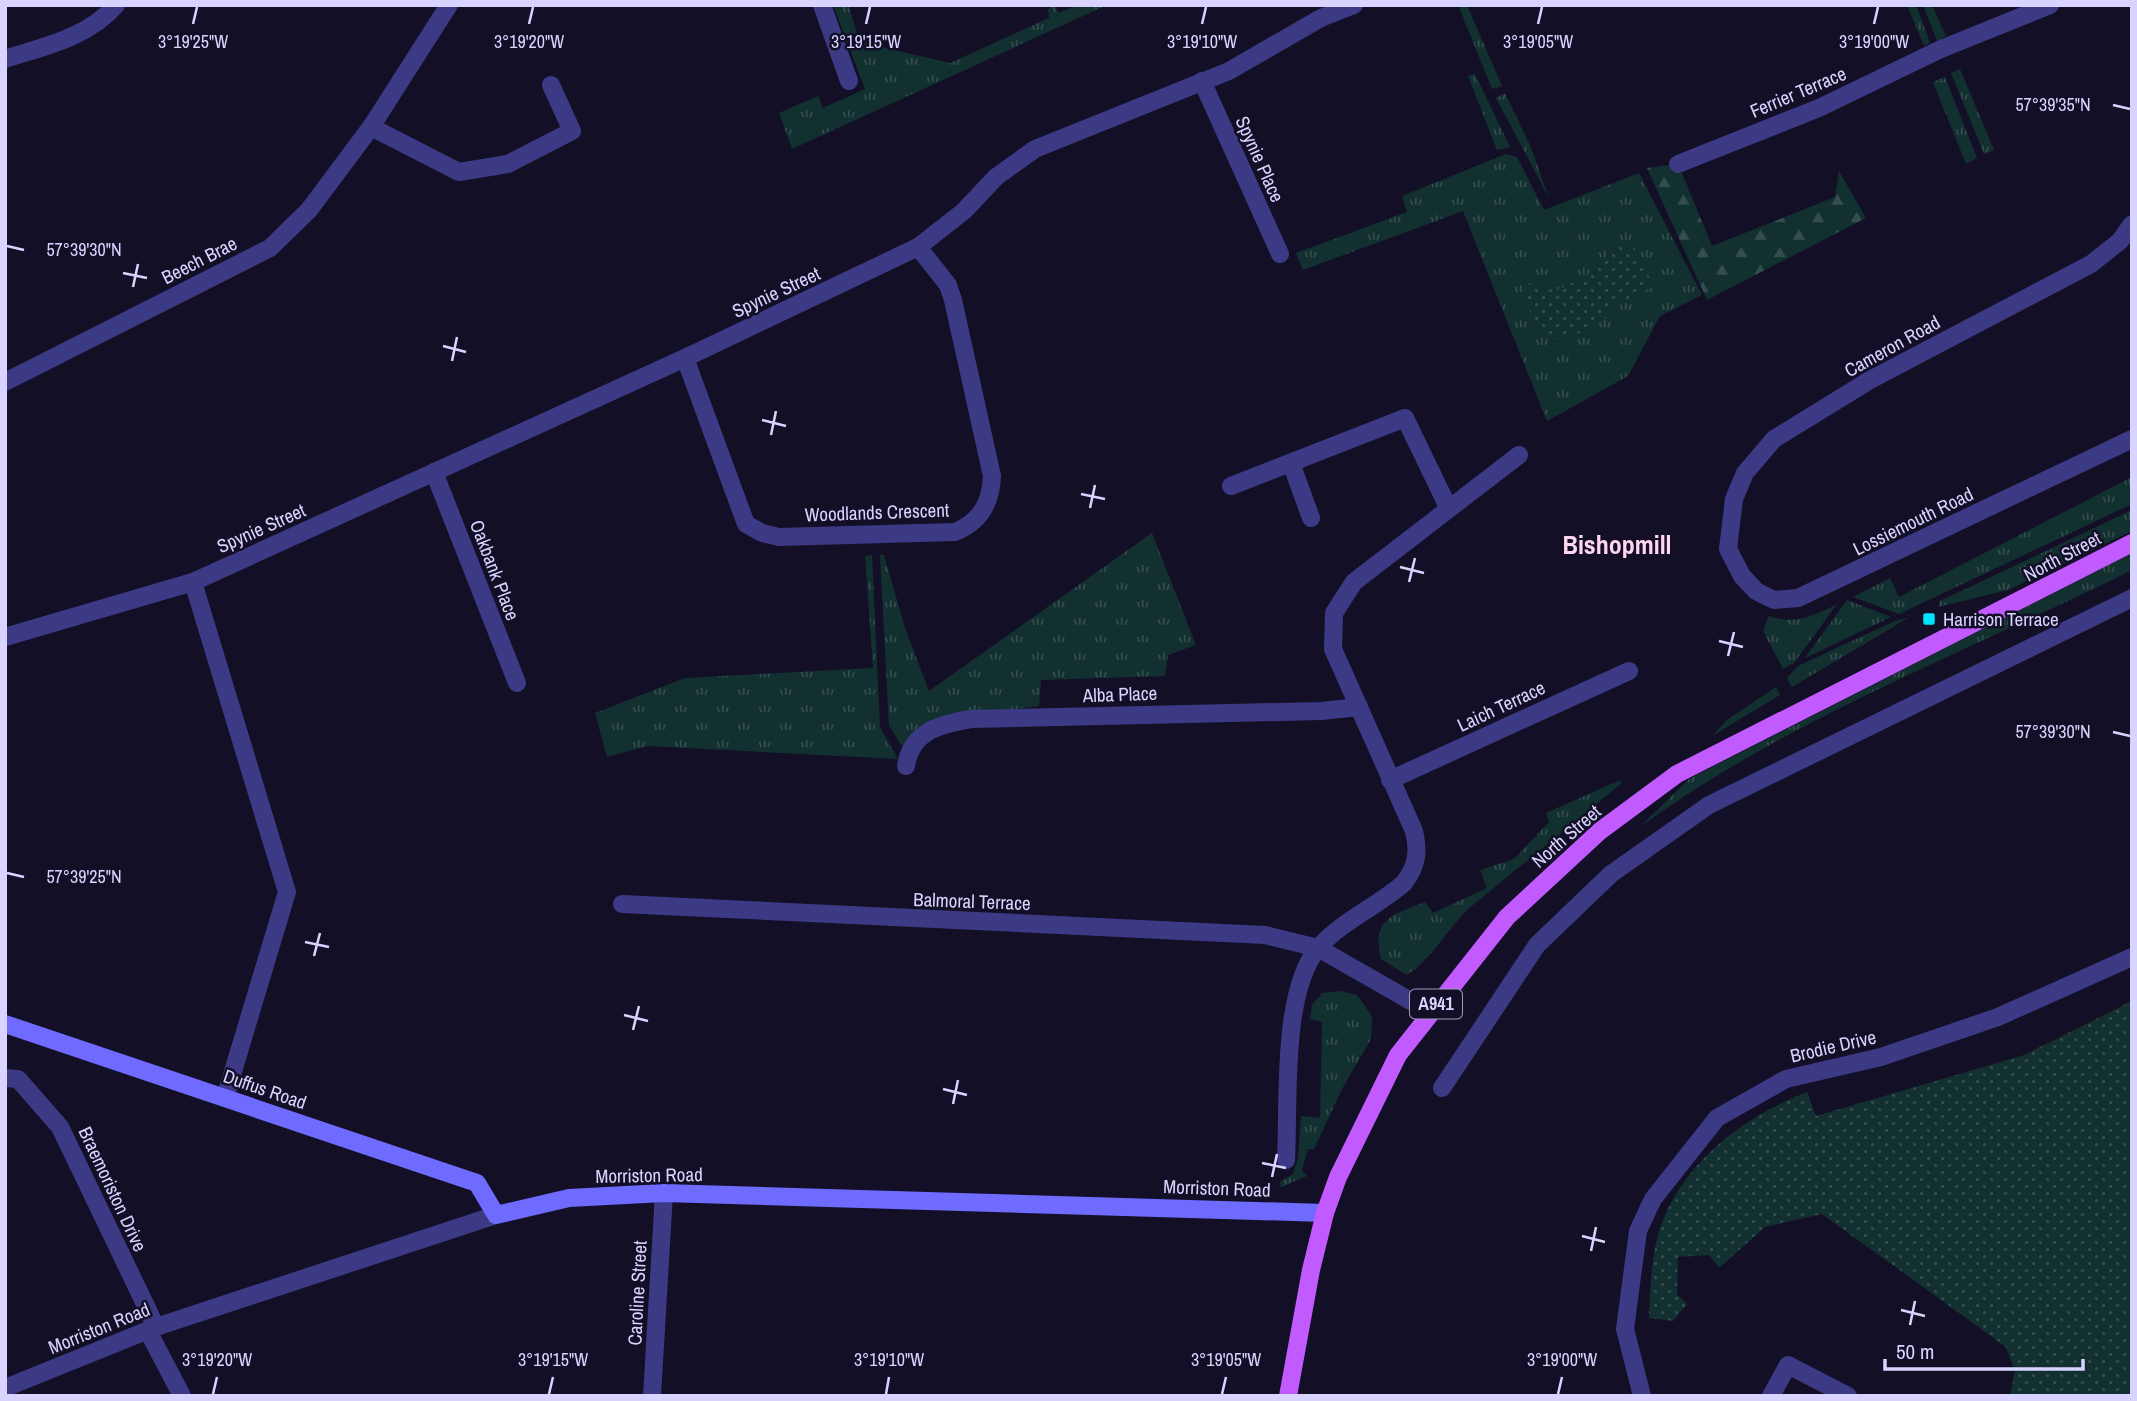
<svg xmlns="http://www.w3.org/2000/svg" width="2137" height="1401" viewBox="0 0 2137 1401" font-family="'Archivo Narrow',sans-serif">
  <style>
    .grass { fill: url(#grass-tufts) }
    .forest { fill: url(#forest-firs) }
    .park { fill: url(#park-dots) }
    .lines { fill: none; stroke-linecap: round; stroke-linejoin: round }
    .minor { stroke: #3d3a85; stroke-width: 18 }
    .tertiary { stroke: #3d3a85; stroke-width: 18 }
    .secondary { stroke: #6f6bff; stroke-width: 18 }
    .primary { stroke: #c25bff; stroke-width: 18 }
    .ticks { fill: none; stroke: #d9d4ff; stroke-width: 2.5 }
    .poi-dot { fill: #00e5ff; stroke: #130f26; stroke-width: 2.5 }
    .labels { text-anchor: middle; stroke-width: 5; stroke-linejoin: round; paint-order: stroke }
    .shield { fill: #130f26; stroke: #9e99be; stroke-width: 2 }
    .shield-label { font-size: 18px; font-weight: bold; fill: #d9d4ff }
    .street-label { font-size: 19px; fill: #d9d4ff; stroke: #130f26 }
    .poi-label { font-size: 19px; fill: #d9d4ff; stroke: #130f26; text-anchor: start }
    .district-label { font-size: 26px; font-weight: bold; fill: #ffd6f0; stroke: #130f26 }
    .ticks-label { font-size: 18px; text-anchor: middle; fill: #d9d4ff; stroke: #130f26; stroke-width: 5; stroke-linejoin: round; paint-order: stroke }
  </style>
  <defs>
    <pattern id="grass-tufts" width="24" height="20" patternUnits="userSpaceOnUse" patternTransform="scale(1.75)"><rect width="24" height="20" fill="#12302f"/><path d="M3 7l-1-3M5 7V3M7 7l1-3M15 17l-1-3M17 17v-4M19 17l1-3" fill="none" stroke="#344d4e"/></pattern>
    <pattern id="forest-firs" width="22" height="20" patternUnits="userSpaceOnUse" patternTransform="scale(1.75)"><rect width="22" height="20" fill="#12302f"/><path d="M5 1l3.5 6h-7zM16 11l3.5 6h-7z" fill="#344d4e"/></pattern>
    <pattern id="park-dots" width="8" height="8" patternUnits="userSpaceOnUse" patternTransform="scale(1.75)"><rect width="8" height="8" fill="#12302f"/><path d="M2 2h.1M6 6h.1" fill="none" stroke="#344d4e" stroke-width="1.8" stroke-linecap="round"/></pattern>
  </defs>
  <rect width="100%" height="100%" fill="#130f26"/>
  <g class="grass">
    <polygon points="833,5 848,5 860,42 950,63 1049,18 1048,9 1054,5 1059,13 1078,5 1107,5 792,149 779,113 818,96 823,108 865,89"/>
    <polygon points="1458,5 1467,5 1502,86 1492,89"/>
    <polygon points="1907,5 1916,5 1930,43 1924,46"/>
    <polygon points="1923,5 1932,5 1946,36 1937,41"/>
    <polygon points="1960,69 1994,150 1984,154 1951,73"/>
    <polygon points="1475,74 1510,147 1497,150 1468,76"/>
    <polygon points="1945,77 1977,158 1966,164 1933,82"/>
    <polygon points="1505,93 1530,145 1549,198 1496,98"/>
    <polygon points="1506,154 1517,157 1544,210 1639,173 1702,295 1660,316 1628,376 1547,421 1463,211 1303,270 1296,253 1407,212 1402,196"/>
    <polygon points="2132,477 2132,504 1899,614 1853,597 1890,578 1899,597"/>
    <polygon points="2132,510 2132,531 2008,590 1938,607 1940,601"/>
    <polygon points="1152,533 1196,645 1168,655 1165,676 1041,680 1039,706 941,719 918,728 902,746 889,726 880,555 884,555 905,628 929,691"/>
    <path d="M2132 553V570C1967 652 1789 718 1640 827L1689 779Z"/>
    <polygon points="872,555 880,727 898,759 648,746 607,757 595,713 685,678 873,668 865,556"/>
    <polygon points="1847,600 1891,617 1805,658"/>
    <path d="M1837 604 1794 663 1783 669 1763 631 1769 616C1795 625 1814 616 1837 604Z"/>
    <polygon points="1908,618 1792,687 1787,678 1798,666 1897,620"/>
    <polygon points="1776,687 1780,695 1712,736 1727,720"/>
    <path d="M1618 781 1622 783 1468 909C1448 929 1429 962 1407 975L1381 959C1371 918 1393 915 1425 902L1433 913 1487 888 1480 870 1514 859 1549 822 1546 813Z"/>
    <polygon points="1341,991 1357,995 1372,1016 1371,1039 1342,1089 1314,1149 1308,1149 1302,1170 1307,1176 1281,1187 1280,1182 1293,1174 1298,1158 1301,1116 1320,1118 1322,1022 1310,1019 1312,1005 1322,993"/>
  </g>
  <polygon class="forest" points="1678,164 1712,246 1835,197 1839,171 1866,218 1707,300 1647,168"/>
  <g class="park">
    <polygon points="1628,243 1634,247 1654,287 1610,308 1606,319 1566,340 1540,336 1523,293 1526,284 1534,283 1555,291 1593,273 1597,263 1607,256 1608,251"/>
    <path d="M2132 1001V1396H2010L2015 1371 2006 1347 1822 1214 1765 1227 1719 1268 1709 1255 1678 1257 1677 1294 1687 1304 1673 1321 1649 1318C1650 1293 1651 1267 1656 1243 1673 1169 1740 1118 1807 1092L1816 1116 2024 1055Z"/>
  </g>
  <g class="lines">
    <g class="minor">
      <polyline points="822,5 849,81"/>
      <path d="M5 59C45 46 87 38 116 5"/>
      <polyline points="1202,81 1280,254"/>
      <polyline points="371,127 459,172 508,164 572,131 551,85"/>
      <polyline points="1678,164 1819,108 1941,49 2050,5"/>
      <polyline points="2132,224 2120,241 2091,264 1870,380 1774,439 1745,473 1734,499 1728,549 1742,576 1756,591 1774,600 1798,598 2132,439"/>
      <path d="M685 358 746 524 762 533 779 537 955 532C980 522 991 503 992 476L953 300 948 285 918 247"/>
      <polyline points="5,382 270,248 309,210 371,127 449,5"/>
      <polyline points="1291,463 1311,518"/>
      <polyline points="434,472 517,683"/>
      <polyline points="1231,486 1405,418 1448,507"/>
      <polyline points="193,582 287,892 225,1098"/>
      <polyline points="5,637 193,582 685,358 918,247 964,211 996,177 1035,149 1229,71 1321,18 1354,5"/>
      <path d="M906 766C911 731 941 724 971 719L1321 711 1359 707"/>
      <polyline points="1390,780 1629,671"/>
      <polyline points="622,904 1265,935 1318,948 1430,1012"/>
      <polyline points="5,1078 18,1079 60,1127 156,1327"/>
      <polyline points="1442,1088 1537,945 1611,874 1709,805 2132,598"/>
      <path d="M1286 1160C1289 1103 1281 990 1319 947 1343 920 1378 906 1404 883 1417 866 1419 851 1414 831L1333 649 1334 613 1354 582 1519 455"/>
      <polyline points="148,1331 182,1396"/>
      <polyline points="652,1396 664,1193"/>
      <polyline points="1642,1396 1625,1329 1638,1231 1653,1199 1717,1118 1786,1079 1881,1057 1998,1017 2132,957"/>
      <polyline points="1771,1396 1788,1365 1848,1396"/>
    </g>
    <polyline class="tertiary" points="5,1388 156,1327 496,1215"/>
    <polyline class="secondary" points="5,1024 477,1183 496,1215 569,1198 664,1193 1325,1213"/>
    <polyline class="primary" points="1288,1396 1311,1270 1325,1213 1338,1177 1398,1055 1507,917 1600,831 1677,774 2132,543"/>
  </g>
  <path class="ticks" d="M193 24 197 7M529 24 533 7M866 24 870 7M1202 24 1206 7M1538 24 1542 7M1874 24 1878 7M2113 105 2130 109M7 246 24 250M123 273 147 278M133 287 138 264M443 346 466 352M452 361 457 337M762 420 786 426M771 435 776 411M1081 494 1105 499M1090 508 1095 485M1400 567 1424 573M1409 582 1415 558M1719 641 1743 647M1728 656 1734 632M2113 732 2130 736M7 873 24 877M305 942 329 947M314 956 320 933M624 1015 648 1021M633 1030 639 1006M943 1089 967 1095M953 1104 958 1080M1262 1163 1286 1168M1272 1177 1277 1154M1582 1236 1605 1242M1591 1251 1596 1227M1901 1310 1925 1316M1910 1325 1915 1301M213 1394 217 1377M549 1394 553 1377M886 1394 889 1377M1222 1394 1226 1377M1558 1394 1562 1377"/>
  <rect class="poi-dot" x="1922" y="612" width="14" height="14" rx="3.5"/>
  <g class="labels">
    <rect class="shield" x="1410" y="989.5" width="52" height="29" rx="5"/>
    <g class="shield-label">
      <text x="1436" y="1010">A941</text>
    </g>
    <g class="street-label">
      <text transform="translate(1798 92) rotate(-23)" y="7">Ferrier Terrace</text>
      <text transform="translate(1260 159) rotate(66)" y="7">Spynie Place</text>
      <text transform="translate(199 260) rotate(-27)" y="7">Beech Brae</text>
      <text transform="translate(776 292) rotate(-25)" y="7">Spynie Street</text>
      <text transform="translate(1892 346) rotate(-29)" y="7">Cameron Road</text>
      <text transform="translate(877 512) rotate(-2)" y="7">Woodlands Crescent</text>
      <text transform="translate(1913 521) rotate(-26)" y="7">Lossiemouth Road</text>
      <text transform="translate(261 528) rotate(-24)" y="7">Spynie Street</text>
      <text transform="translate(2062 556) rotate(-28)" y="7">North Street</text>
      <text transform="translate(495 570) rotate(69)" y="7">Oakbank Place</text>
      <text transform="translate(1120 694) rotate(-2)" y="7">Alba Place</text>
      <text transform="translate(1501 706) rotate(-25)" y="7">Laich Terrace</text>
      <text transform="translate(1566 836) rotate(-41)" y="7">North Street</text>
      <text transform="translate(972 901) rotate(2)" y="7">Balmoral Terrace</text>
      <text transform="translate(1833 1046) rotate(-13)" y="7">Brodie Drive</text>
      <text transform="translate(265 1089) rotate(19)" y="7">Duffus Road</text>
      <text transform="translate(649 1175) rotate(-1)" y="7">Morriston Road</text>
      <text transform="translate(1217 1188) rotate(2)" y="7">Morriston Road</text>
      <text transform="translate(113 1189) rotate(65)" y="7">Braemoriston Drive</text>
      <text transform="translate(637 1293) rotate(-87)" y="7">Caroline Street</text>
      <text transform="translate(99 1328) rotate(-22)" y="7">Morriston Road</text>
    </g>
    <g class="poi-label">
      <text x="1943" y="626">Harrison Terrace</text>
    </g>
    <g class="district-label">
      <text x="1617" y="554">Bishopmill</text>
    </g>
  </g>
  <g class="ticks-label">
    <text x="193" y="48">3°19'25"W</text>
    <text x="529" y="48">3°19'20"W</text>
    <text x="866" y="48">3°19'15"W</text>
    <text x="1202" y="48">3°19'10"W</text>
    <text x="1538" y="48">3°19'05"W</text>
    <text x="1874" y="48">3°19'00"W</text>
    <text x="2053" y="111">57°39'35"N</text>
    <text x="84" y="256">57°39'30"N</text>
    <text x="2053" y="738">57°39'30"N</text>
    <text x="84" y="883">57°39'25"N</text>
    <text x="217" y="1366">3°19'20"W</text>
    <text x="553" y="1366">3°19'15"W</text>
    <text x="889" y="1366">3°19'10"W</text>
    <text x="1226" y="1366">3°19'05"W</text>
    <text x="1562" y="1366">3°19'00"W</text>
  </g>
  <rect width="2137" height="1401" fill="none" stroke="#d9d4ff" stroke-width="14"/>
  <path d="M1885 1359v10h198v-10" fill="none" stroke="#d9d4ff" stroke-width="3.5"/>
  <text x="1896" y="1359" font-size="21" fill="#d9d4ff" stroke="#130f26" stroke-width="5" paint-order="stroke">50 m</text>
</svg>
